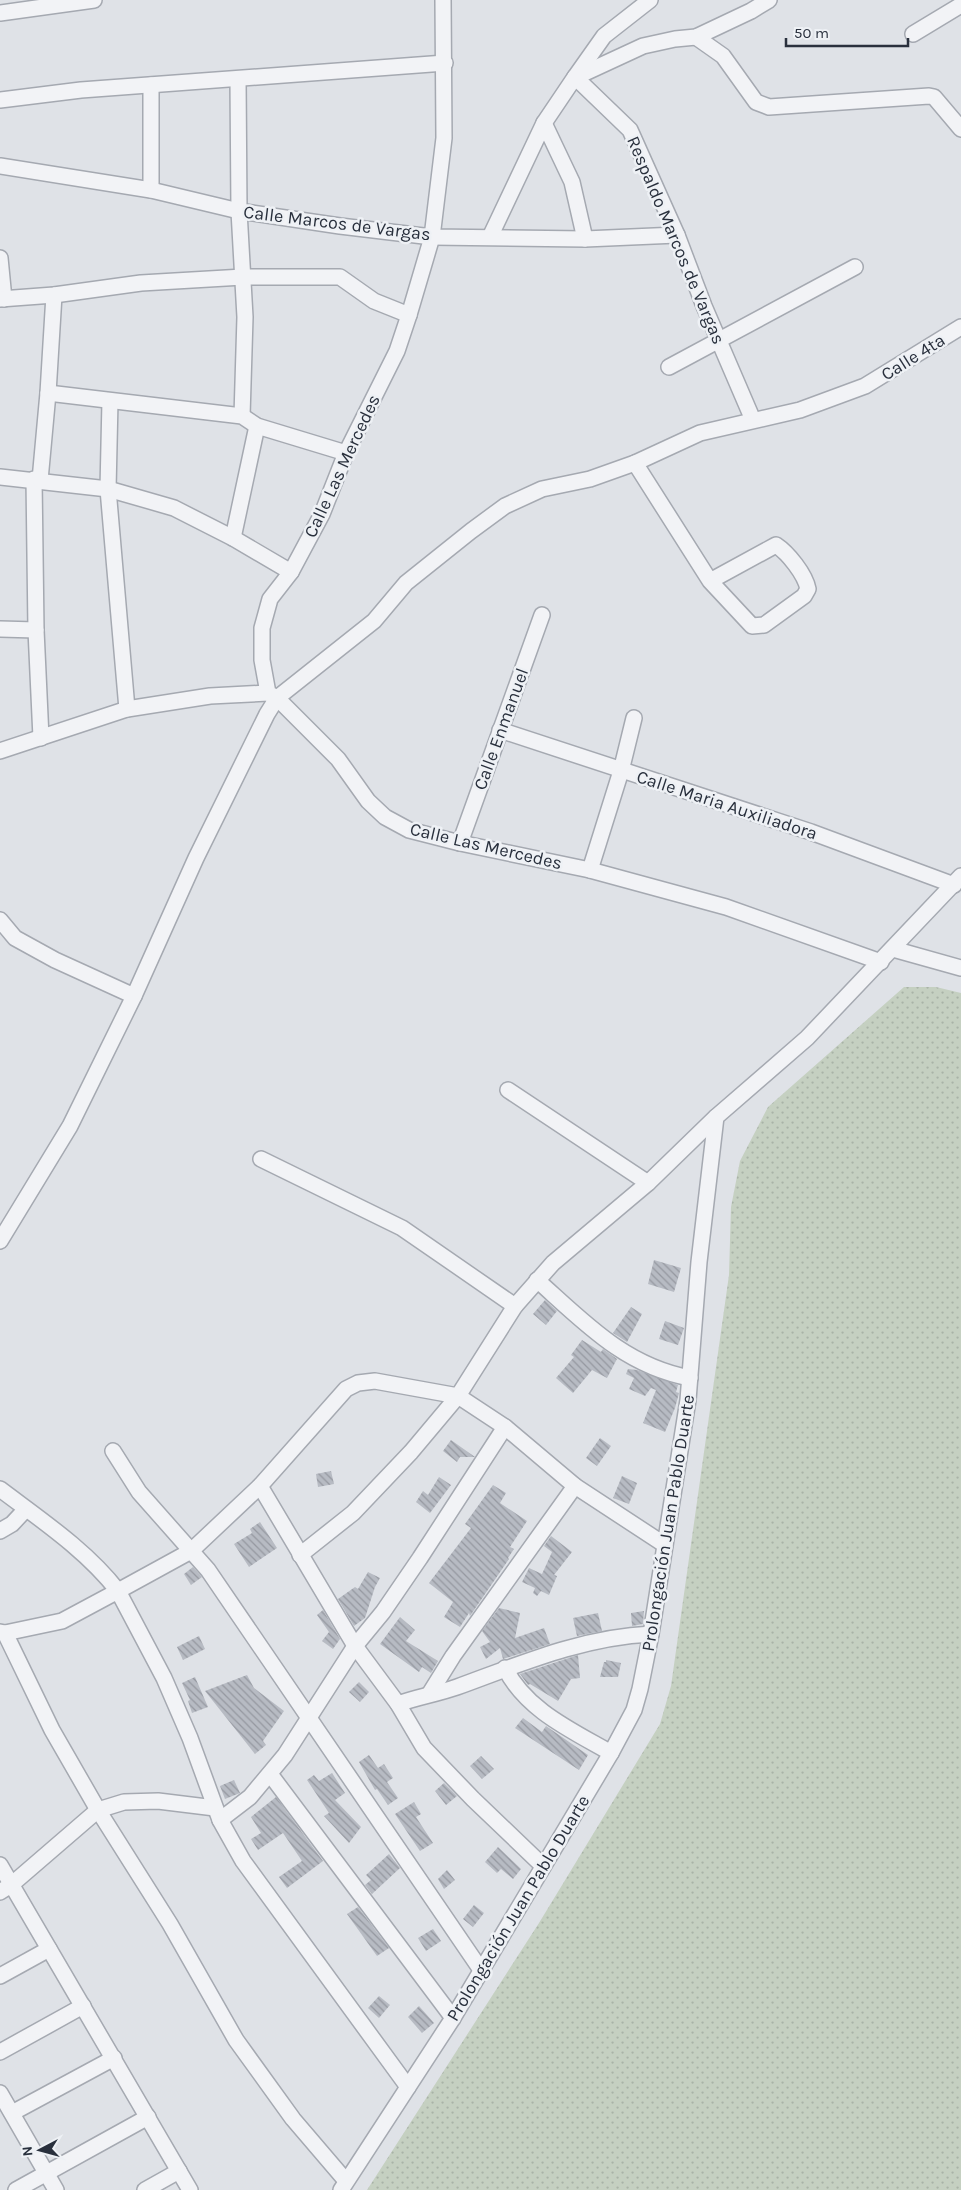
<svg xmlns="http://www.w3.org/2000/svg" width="961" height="2190" viewBox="0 0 961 2190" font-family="Karla,sans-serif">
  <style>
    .grass { fill: url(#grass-dots) }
    .building { fill: url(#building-back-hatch) }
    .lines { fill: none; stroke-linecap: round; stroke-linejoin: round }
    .street-casing { stroke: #a5a9b1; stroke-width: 18 }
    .street { stroke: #f2f3f6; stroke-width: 15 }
    .labels { text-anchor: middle; stroke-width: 5; stroke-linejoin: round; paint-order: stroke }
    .street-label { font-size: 18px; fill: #29303d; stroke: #eef1f5 }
  </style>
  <defs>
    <pattern id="grass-dots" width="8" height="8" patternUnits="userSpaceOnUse" patternTransform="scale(1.25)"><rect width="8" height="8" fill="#c5d0c1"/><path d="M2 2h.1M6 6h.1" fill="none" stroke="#a9b3a7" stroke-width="1.8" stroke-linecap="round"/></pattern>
    <pattern id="building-back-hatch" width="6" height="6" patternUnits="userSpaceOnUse" patternTransform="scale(1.25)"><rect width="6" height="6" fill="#b7bbc3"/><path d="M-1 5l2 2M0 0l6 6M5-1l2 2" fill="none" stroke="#9598a0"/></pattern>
  </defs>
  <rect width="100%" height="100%" fill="#dfe2e7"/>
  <polygon class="grass" points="904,987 936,987 961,993 961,2190 367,2190 539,1923 660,1724 671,1686 729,1275 731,1207 740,1161 768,1107"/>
  <g class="building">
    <polygon points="654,1260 681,1268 674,1292 648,1284"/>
    <polygon points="545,1300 557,1311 546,1325 533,1314"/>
    <polygon points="631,1307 642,1314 627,1342 613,1333"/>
    <polygon points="665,1321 684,1328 678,1345 659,1339"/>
    <polygon points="582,1340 601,1352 603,1349 617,1359 607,1378 592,1370 573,1393 556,1378 574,1357 571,1355"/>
    <polygon points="628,1369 637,1370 678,1385 676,1392 679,1393 675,1408 665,1432 643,1423 656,1390 651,1388 645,1396 629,1389 634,1378 626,1374"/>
    <polygon points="600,1438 611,1446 597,1466 586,1458"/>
    <polygon points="451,1440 475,1457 460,1457 457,1462 443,1451"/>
    <polygon points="331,1471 334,1484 318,1487 316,1474"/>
    <polygon points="622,1476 637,1483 629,1504 613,1498"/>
    <polygon points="439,1477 451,1485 430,1513 416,1502 423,1491 428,1495"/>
    <polygon points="493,1485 506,1493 500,1503 527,1521 510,1547 514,1549 508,1558 509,1559 470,1616 469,1613 460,1627 444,1617 453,1602 429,1583 471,1528 465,1524"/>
    <polygon points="260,1522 277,1548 249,1567 234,1544 252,1533 250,1529"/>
    <polygon points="551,1536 572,1552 554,1575 557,1576 549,1595 541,1591 537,1596 533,1593 535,1588 522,1582 529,1568 542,1574 552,1552 544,1546"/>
    <polygon points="193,1567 202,1577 191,1585 184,1574"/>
    <polygon points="368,1572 380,1578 375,1587 365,1618 354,1626 338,1599 355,1587 358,1589"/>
    <polygon points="499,1608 520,1613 515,1638 544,1628 550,1644 503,1659 500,1648 486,1659 480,1647 490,1642 482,1631"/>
    <polygon points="323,1610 340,1639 333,1649 322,1641 329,1632 317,1615"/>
    <polygon points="644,1611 643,1624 632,1626 631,1613"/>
    <polygon points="598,1613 602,1631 577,1636 573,1618"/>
    <polygon points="400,1617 415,1630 406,1641 438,1661 431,1673 422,1667 419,1672 380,1644"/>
    <polygon points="199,1636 205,1649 183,1660 177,1647"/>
    <polygon points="578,1655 580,1678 571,1679 558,1701 530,1684 528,1685 520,1674"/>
    <polygon points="606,1660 621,1663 618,1677 600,1677 604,1662 606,1662"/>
    <polygon points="247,1675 254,1688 284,1711 263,1741 266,1745 255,1754 205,1691"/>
    <polygon points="195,1677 208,1707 192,1713 188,1701 190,1700 182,1683"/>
    <polygon points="359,1682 369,1692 360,1702 349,1692"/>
    <polygon points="523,1718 542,1732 546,1726 588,1755 579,1770 515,1728"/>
    <polygon points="369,1755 378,1768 384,1764 393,1778 387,1782 398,1798 388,1805 377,1789 375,1790 359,1762"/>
    <polygon points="481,1756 494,1769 482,1779 470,1766"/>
    <polygon points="332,1773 345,1793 335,1800 361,1827 349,1843 324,1816 329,1813 307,1780 314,1775 319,1781"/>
    <polygon points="234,1780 240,1793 225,1799 220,1786"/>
    <polygon points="444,1783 457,1796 446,1805 435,1791"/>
    <polygon points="276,1797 323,1861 287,1888 279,1877 302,1861 283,1833 258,1850 251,1839 261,1833 251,1817"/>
    <polygon points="414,1802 421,1814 416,1817 433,1843 420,1851 395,1814"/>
    <polygon points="498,1847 521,1869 513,1879 501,1869 497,1873 485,1862"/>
    <polygon points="389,1854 400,1868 372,1894 365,1885 371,1880 366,1875"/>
    <polygon points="447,1870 455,1880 444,1889 438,1879"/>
    <polygon points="474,1905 484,1913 473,1927 463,1919"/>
    <polygon points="358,1907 389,1948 377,1956 347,1914"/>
    <polygon points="433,1929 441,1941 426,1951 418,1938"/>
    <polygon points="379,1996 390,2005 379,2018 368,2008"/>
    <polygon points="419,2006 434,2023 422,2033 408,2017"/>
  </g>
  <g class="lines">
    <defs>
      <g id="street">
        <polyline points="443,0 444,138 432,237 409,315 397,351 346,453 322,514 291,572 270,599 262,628 262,660 268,693 277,698 338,759 368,801 385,817 409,830 460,843 590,870 726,907 881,962"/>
        <polyline points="0,13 94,0"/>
        <polyline points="913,34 961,5"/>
        <polyline points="696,37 723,56 756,102 769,107 929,96 934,97 961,129"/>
        <polyline points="575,77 630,130 677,235 704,306 753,420"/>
        <polyline points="576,77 643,46 675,39 696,37 751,11 769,0"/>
        <polyline points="238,79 239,211 245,317 242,416"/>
        <polyline points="0,100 81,90 445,63"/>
        <polyline points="544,123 572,182 585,239"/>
        <polyline points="0,166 151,190 239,211 340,226 432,237 585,239 677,235"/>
        <polyline points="151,190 151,85"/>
        <polyline points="490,237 544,123 575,77 604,36 650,0"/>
        <polyline points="0,258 4,299"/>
        <polyline points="0,299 54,295 141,283 243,277 340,277 374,301 409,315"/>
        <polyline points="669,367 855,267"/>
        <polyline points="48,393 242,416 257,426 346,453"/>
        <polyline points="110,401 108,489 127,709"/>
        <path d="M635 463 710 581 752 626 764 625 804 596 808 589C805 574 788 553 776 545L710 581"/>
        <polyline points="0,477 108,489 174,508 233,538 291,572"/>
        <polyline points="34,479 36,630 41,738"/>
        <polyline points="40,480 48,393 54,295"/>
        <polyline points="233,538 257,426"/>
        <polyline points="0,629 36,630"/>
        <polyline points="500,730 811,832 954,885"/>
        <polyline points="0,751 127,709 210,696 268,693"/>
        <polyline points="460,843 542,615"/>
        <polyline points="590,870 621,771 634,718"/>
        <polyline points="0,920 15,938 55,960 134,996"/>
        <polyline points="893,949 961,968"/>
        <polyline points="508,1090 648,1183"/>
        <polyline points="261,1159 402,1228 515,1306"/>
        <polyline points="0,1241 70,1126 134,996 196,858 267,714 277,698 374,621 406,583 471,531 505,506 542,489 590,479 635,463 700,433 800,410 865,386 961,327"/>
        <path d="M537 1280C585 1323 625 1366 690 1378"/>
        <polyline points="113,1451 139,1492 208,1570 481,1970"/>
        <polyline points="260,1486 355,1646 398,1704 424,1748 473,1799 543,1866"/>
        <path d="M0 1489C41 1520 86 1550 118 1591L191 1551 260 1486 346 1389 358 1383 375 1381 458 1396 505 1427 575 1486 665 1545"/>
        <polyline points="0,1531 12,1524 26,1509"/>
        <polyline points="300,1555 353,1513 411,1452 458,1396 515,1306 553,1263 648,1183 716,1117"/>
        <polyline points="0,1632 5,1633 62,1621 118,1591 164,1678 190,1738 220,1820 243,1861 408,2087"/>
        <polyline points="5,1633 52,1730 98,1810 170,1924 236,2040 293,2119 346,2181"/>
        <path d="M505 1668C526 1710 571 1730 611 1753"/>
        <polyline points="430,1693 453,1656 575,1486"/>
        <path d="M398 1704C417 1697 437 1694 457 1687 520 1664 583 1637 651 1634"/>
        <polyline points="270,1774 453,2018"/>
        <polyline points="220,1820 250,1797 285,1755 355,1646 383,1612 420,1558 505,1427"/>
        <polyline points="0,1865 190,2190"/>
        <polyline points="0,1892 11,1885 98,1810 124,1802 158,1801 215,1808"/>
        <polyline points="0,1976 49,1949"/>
        <polyline points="0,2052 83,2006"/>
        <polyline points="0,2093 56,2190"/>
        <polyline points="12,2113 114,2058"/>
        <polyline points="16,2190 148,2117"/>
        <polyline points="145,2190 179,2171"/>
        <polyline points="341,2190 453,2018 611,1753 634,1710 640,1689 651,1634 688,1400 699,1262 716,1117 807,1038 961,876"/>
      </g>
    </defs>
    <use href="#street" class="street-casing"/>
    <use href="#street" class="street"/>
  </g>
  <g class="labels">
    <g class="street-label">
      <text transform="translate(337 223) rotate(7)" y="6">Calle Marcos de Vargas</text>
      <text transform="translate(676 240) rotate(67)" y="6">Respaldo Marcos de Vargas</text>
      <text transform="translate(913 357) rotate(-32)" y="6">Calle 4ta</text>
      <text transform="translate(342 466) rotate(-65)" y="6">Calle Las Mercedes</text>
      <text transform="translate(501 729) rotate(-70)" y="6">Calle Enmanuel</text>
      <text transform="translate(727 805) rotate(18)" y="6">Calle Maria Auxiliadora</text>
      <text transform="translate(486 846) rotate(13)" y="6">Calle Las Mercedes</text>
      <text transform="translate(668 1523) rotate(-81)" y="6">Prolongación Juan Pablo Duarte</text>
      <text transform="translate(518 1908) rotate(-59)" y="6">Prolongación Juan Pablo Duarte</text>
    </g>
  </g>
  <g transform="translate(40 2150) rotate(264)" stroke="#eef1f5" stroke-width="4" paint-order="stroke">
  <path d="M0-4L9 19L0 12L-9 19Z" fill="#29303d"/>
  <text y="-8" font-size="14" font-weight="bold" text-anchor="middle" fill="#29303d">N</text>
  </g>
  <path d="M786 38v8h122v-8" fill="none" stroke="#29303d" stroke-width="2.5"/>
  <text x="794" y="38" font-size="15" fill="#29303d" stroke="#eef1f5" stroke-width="4" paint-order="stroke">50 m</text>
</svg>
